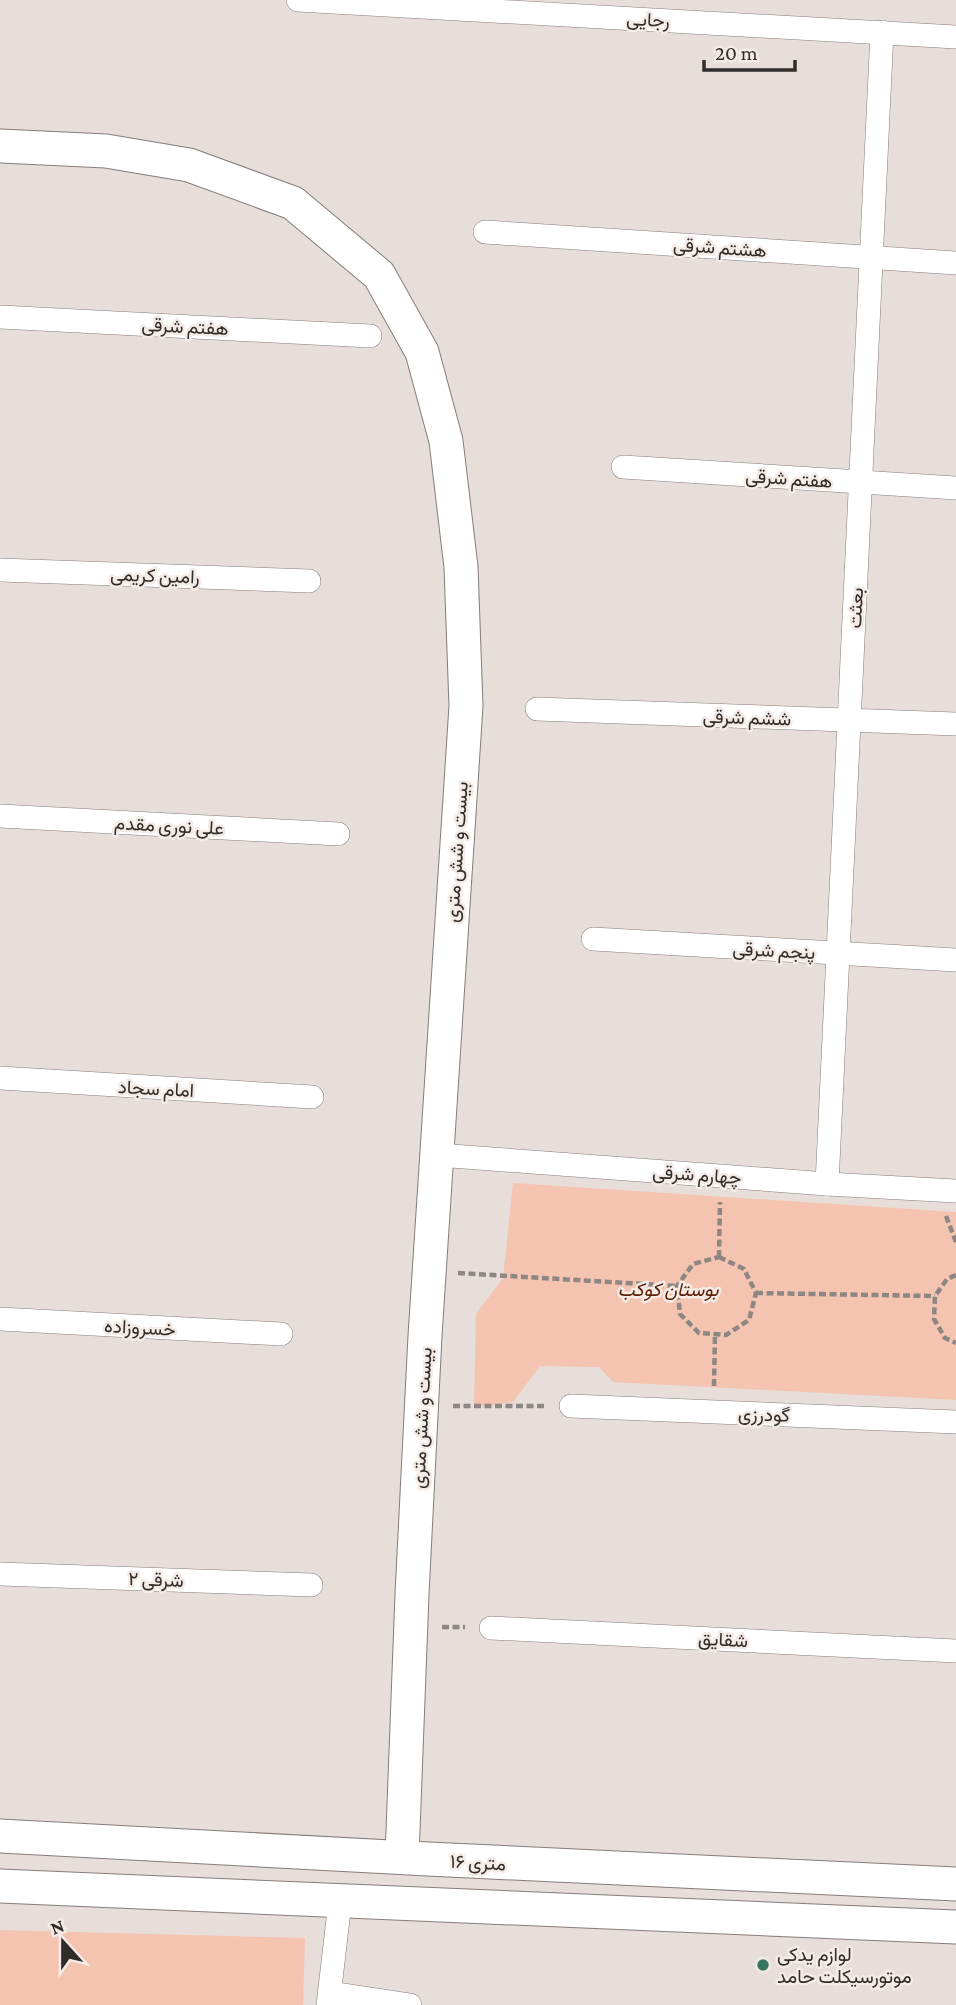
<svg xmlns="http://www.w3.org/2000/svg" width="956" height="2005" viewBox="0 0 956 2005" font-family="'Crimson Pro',Vazirmatn,serif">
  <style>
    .green { fill: #f4c4b1 }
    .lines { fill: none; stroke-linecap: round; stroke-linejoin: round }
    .street-casing { stroke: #867d79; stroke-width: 24 }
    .secondary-casing { stroke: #867d79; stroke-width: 35 }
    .path { stroke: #8d8683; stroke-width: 4.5; stroke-dasharray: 7 3.5; stroke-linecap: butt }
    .street { stroke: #fff; stroke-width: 23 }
    .secondary { stroke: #fff; stroke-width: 33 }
    .poi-dot { fill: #387560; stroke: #f4eae6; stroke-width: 2.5 }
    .labels { text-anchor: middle; stroke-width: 5; stroke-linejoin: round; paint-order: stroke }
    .street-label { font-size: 19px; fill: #302c2a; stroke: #f4eae6 }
    .park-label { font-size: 19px; font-style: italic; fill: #5a1d00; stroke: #f4eae6 }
    .poi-label { font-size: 19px; fill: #302c2a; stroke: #f4eae6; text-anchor: start }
  </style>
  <rect width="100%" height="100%" fill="#e7ddd9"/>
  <g class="green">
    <polygon points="513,1183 956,1212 956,1400 613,1382 599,1367 540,1366 513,1402 474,1407 476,1314 503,1278"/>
    <polygon points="0,1930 305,1938 303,2005 0,2005"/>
  </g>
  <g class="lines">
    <defs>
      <g id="street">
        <polyline points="298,0 956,37"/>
        <polyline points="485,232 956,263"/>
        <polyline points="0,317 370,336"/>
        <polyline points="623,467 956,488"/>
        <polyline points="0,570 309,581"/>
        <polyline points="537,709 956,724"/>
        <polyline points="0,816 338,834"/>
        <polyline points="593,939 956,960"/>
        <polyline points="0,1078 312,1097"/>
        <polyline points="438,1155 827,1184 956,1191"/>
        <polyline points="827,1184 882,32"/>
        <polyline points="0,1319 281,1334"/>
        <polyline points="571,1406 956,1422"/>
        <polyline points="0,1574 311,1585"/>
        <polyline points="491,1628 956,1651"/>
        <polyline points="331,1993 410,2005"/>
        <polyline points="328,2005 340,1902"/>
      </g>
      <g id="secondary">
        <polyline points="0,146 106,151 189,165 293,203 379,275 422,352 446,441 461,567 466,706 425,1336 412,1594 402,1857"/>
        <polyline points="0,1836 428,1859 956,1884"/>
        <polyline points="0,1886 956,1927"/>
      </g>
    </defs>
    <use href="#street" class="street-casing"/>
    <use href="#secondary" class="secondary-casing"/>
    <g class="path">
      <polyline points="946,1216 956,1242"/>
      <polygon points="719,1257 744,1269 756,1293 749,1320 726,1335 699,1333 680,1314 677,1286 693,1264"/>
      <polyline points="719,1257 720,1202"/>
      <polyline points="458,1273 677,1286"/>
      <polyline points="956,1275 947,1279 935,1296 934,1319 945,1338 956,1343"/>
      <polyline points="756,1293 935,1296"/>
      <polyline points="714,1386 715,1334"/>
      <polyline points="453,1406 546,1406"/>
      <polyline points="442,1627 465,1627"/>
    </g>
    <use href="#street" class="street"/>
    <use href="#secondary" class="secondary"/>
  </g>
  <circle class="poi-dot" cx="763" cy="1965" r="7"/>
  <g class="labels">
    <g class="street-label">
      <text transform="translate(648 19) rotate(3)" y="7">رجایی</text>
      <text transform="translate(720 247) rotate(4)" y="7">هشتم شرقی</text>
      <text transform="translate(185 326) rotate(3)" y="7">هفتم شرقی</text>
      <text transform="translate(789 478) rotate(4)" y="7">هفتم شرقی</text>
      <text transform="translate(155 575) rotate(2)" y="7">رامین کریمی</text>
      <text transform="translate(855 608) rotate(-87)" y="7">بعثت</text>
      <text transform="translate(747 717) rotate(2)" y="7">ششم شرقی</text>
      <text transform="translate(169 825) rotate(3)" y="7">علی نوری مقدم</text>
      <text transform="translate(456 852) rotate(-86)" y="7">بیست و شش متری</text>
      <text transform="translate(774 950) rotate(3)" y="7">پنجم شرقی</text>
      <text transform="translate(156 1088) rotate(3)" y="7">امام سجاد</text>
      <text transform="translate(697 1174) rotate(4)" y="7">چهارم شرقی</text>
      <text transform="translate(140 1327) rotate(3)" y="7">خسروزاده</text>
      <text transform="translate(764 1414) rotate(2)" y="7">گودرزی</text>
      <text transform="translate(421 1418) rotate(-87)" y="7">بیست و شش متری</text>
      <text transform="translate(156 1579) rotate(2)" y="7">۲ شرقی</text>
      <text transform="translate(723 1639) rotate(3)" y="7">شقایق</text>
      <text transform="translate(478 1862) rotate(3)" y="7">۱۶ متری</text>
    </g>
    <g class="park-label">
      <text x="668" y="1296">بوستان کوکب</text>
    </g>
    <g class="poi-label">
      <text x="777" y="1961">لوازم یدکی<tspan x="777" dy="22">موتورسیکلت حامد</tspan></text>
    </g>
  </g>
  <g transform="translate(63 1942) rotate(339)" stroke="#f4eae6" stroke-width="5" paint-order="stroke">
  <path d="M0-5L12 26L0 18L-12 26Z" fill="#302c2a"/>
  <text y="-10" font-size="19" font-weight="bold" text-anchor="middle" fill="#302c2a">N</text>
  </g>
  <path d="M704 60v10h91v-10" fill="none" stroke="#302c2a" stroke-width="3.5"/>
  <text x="715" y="60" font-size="21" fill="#302c2a" stroke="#f4eae6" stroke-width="5" paint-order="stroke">20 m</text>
</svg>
